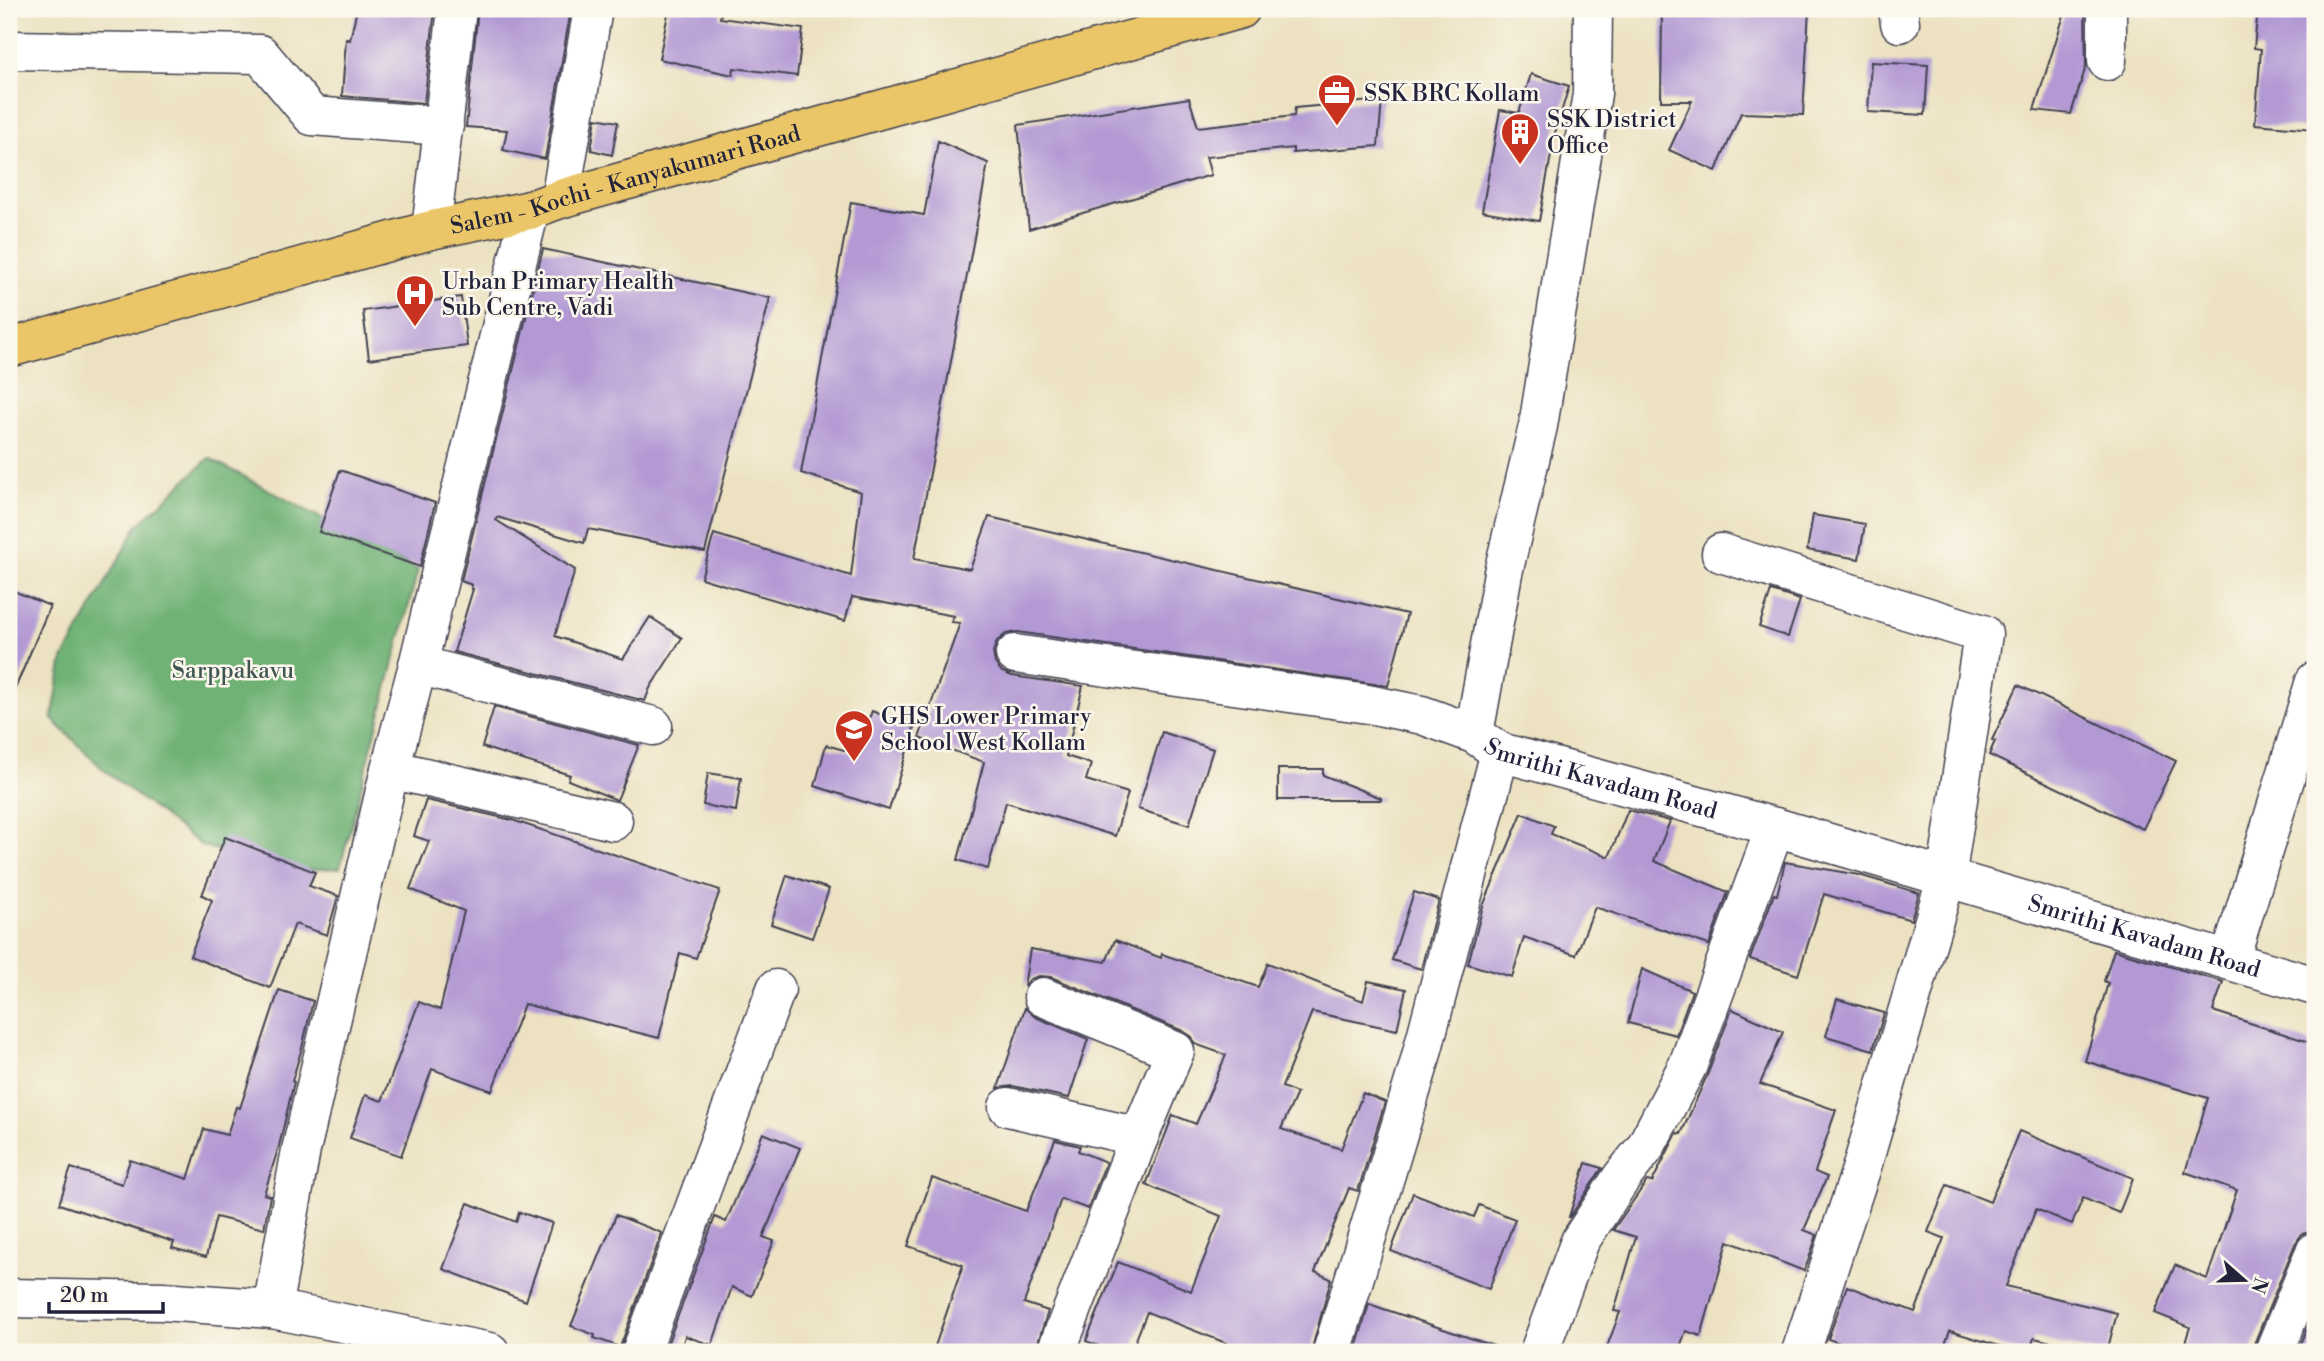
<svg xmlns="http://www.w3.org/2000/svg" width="2324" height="1361" viewBox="0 0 2324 1361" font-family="'Libre Bodoni',serif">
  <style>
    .forest { fill: #6fb276; stroke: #486a58; stroke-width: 2 }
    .building { fill: #b299d4 }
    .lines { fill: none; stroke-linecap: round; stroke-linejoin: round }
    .minor-casing { stroke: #403f4f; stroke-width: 41 }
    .major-casing { stroke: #403f4f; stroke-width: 41 }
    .minor { stroke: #fff; stroke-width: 38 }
    .major { stroke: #ebc669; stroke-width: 38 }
    .labels { text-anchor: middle; stroke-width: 5; stroke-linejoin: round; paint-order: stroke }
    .poi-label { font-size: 23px; fill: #22223b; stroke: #fbf7ec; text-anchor: start }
    .street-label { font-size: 23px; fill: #22223b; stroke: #fbf7ec }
    .park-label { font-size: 23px; fill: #415653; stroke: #fbf7ec }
  </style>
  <rect width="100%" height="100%" fill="#fbf7ec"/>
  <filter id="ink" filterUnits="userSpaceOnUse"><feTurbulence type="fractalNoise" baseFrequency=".0143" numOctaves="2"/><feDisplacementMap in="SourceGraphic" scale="14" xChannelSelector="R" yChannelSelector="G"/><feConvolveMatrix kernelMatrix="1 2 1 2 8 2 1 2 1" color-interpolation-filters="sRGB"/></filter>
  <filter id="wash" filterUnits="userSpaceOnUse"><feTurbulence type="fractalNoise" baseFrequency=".00686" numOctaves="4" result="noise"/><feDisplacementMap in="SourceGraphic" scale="28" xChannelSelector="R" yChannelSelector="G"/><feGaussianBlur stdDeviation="1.57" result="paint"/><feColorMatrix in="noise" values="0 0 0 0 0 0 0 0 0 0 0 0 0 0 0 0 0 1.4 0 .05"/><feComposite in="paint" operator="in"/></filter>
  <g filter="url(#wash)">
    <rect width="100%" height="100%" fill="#ece2c1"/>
    <polygon class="forest" points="209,458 418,570 340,868 284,871 201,845 105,771 52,719 63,659 137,526"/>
    <g id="blocks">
      <g class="building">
        <polygon points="357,9 435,9 424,103 342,96 346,39 350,40"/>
        <polygon points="478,9 571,9 545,159 503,150 507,130 466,127"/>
        <polygon points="669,9 722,9 720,18 803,29 797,76 734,68 733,75 659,59"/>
        <polygon points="1662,9 1809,9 1803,115 1741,113 1716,171 1669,150 1692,101 1661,101"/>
        <polygon points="2066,9 2085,9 2086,66 2071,114 2034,110"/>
        <polygon points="2258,9 2315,9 2314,129 2255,124 2261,49 2254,48"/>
        <polygon points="1871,62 1928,65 1925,115 1868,112"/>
        <polygon points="1531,74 1569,86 1555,133 1539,221 1482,211 1500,110 1519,113"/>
        <polygon points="1189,98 1198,127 1294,116 1295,108 1382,100 1378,146 1293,153 1293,148 1206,157 1211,175 1029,229 1018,125"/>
        <polygon points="596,118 618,122 612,155 591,150"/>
        <polygon points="938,141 988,163 914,559 970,569 989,517 1407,614 1388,686 1018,632 1006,634 997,641 993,652 995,663 1002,672 1012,676 1083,686 1066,756 1091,764 1086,780 1128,793 1115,836 1006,802 988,869 958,860 984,762 919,738 960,623 951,622 954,616 852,597 845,621 701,578 714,534 851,576 861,492 801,473 851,202 924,215"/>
        <polygon points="543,249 770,298 705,552 588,529 584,543 497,517 496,520 575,570 555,636 623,659 650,617 682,638 650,688 645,701 454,652 473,589 471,589 472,585 461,581"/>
        <polygon points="461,297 467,346 369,359 363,311"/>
        <polygon points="340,470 435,503 420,567 319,532"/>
        <polygon points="1813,515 1865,524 1859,559 1807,550"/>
        <polygon points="9,589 50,606 9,703"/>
        <polygon points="1771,591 1800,600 1788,637 1759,627"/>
        <polygon points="2018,685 2176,761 2143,829 1989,755 1995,741 1992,740"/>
        <polygon points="494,707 639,745 617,800 568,780 570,775 482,747"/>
        <polygon points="872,711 914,728 889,810 815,786 826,745 855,753"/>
        <polygon points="1162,732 1213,749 1189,825 1138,809"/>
        <polygon points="1278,769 1323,769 1323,775 1381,798 1381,800 1278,800"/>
        <polygon points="708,773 741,778 736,811 703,805"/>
        <polygon points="426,800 512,820 720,890 696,958 680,953 659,1038 524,1004 492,1091 432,1069 401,1156 350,1138 365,1095 382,1101 419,1002 440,1010 464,911 410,889 429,841 414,836"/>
        <polygon points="1628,810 1670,821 1654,861 1728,892 1709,945 1595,907 1576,955 1524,937 1512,977 1468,964 1483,906 1522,813 1554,826 1551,834 1609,857"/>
        <polygon points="225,837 315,872 309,886 338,896 327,935 295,924 270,988 190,956 212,900 202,895"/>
        <polygon points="1785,862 1859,875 1919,893 1911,920 1824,894 1798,975 1750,959 1774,894 1777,895"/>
        <polygon points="787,875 829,889 812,938 771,924"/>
        <polygon points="1414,892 1439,900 1421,969 1392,960"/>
        <polygon points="1115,940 1161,958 1162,954 1258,987 1268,963 1363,1001 1368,981 1406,989 1397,1030 1312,1012 1282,1087 1297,1093 1281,1129 1341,1149 1363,1093 1385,1102 1358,1191 1349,1188 1315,1272 1331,1279 1311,1352 1249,1352 1147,1312 1131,1352 1114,1352 1086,1341 1118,1262 1191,1291 1221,1216 1146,1185 1173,1115 1196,1124 1226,1055 1195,1044 1192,1037 1183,1031 1051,977 1039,976 1030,979 1024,987 1030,949 1106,962"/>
        <polygon points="2114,950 2223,982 2213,1011 2315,1044 2315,1231 2302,1234 2295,1244 2254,1344 2253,1352 2182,1352 2190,1327 2155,1313 2175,1265 2207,1279 2237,1190 2185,1172 2208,1098 2085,1061 2108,983 2104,981"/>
        <polygon points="1642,969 1692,991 1676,1035 1628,1023"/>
        <polygon points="279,990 313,1001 302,1048 292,1081 294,1082 279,1146 264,1194 270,1196 264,1229 216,1217 206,1257 172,1248 174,1242 59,1204 71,1168 122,1184 130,1160 188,1179 204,1129 227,1135 236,1107 240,1108"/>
        <polygon points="1837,999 1884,1013 1873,1050 1826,1036"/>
        <polygon points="1025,1008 1035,1017 1088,1039 1069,1098 1013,1086 998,1088"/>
        <polygon points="1732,1009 1783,1032 1760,1084 1836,1110 1815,1172 1827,1177 1804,1230 1817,1235 1808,1261 1804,1271 1728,1241 1701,1336 1686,1331 1678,1352 1605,1352 1620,1312 1614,1311 1636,1237 1613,1230 1647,1181 1652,1182 1677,1133 1681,1134 1708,1073"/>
        <polygon points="2019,1131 2133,1178 2119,1213 2083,1198 2072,1224 2036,1209 2006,1286 2117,1313 2107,1352 2095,1352 2034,1338 2030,1352 2019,1352 1950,1331 1942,1352 1864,1352 1828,1339 1847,1286 1915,1312 1944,1238 1928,1232 1947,1185 1990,1202"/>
        <polygon points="763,1133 800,1148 763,1237 774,1241 752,1296 732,1287 712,1345 685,1336 681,1349 667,1345 715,1217 726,1222"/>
        <polygon points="1055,1140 1080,1146 1078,1151 1106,1162 1088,1209 1061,1199 1024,1303 1048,1311 1035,1352 933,1352 963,1265 908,1246 932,1178 1026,1211"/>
        <polygon points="1586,1163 1602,1168 1570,1217 1569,1217"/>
        <polygon points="1413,1193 1474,1217 1479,1205 1515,1219 1489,1289 1391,1251"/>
        <polygon points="468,1203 516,1222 519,1212 552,1223 526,1301 443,1269"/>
        <polygon points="616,1215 662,1233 620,1347 594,1338 595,1335 571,1326"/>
        <polygon points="1369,1304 1497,1347 1496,1352 1355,1352"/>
        <polygon points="2315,1309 2315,1352 2298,1352"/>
      </g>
    </g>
  </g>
  <g filter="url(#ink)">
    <use href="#blocks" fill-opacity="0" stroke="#403f4f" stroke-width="2"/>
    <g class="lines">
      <defs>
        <g id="minor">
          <path id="s1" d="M1593 9 1592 94 1538 426 1503 573 1474 734 1500 752 1775 827 2315 986"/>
          <polyline points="1898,9 1900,23"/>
          <polyline points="9,50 260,54 312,116 444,126"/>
          <polyline points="2107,61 2107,9"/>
          <polyline points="560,199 593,9"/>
          <polyline points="431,230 457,9"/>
          <polyline points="1721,553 1983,634 1946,879 1861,1170 1801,1352"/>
          <polyline points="1015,654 1368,704 1422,715 1474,734"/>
          <polyline points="418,665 653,726"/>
          <polyline points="390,769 613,821"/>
          <polyline points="2230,959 2315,681"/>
          <polyline points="1043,997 1175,1051 1139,1137 1056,1352"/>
          <polyline points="1008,1107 1139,1137"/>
          <polyline points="9,1298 162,1301 272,1309 490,1352"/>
          <polyline points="272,1309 301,1150 390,769 418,665 530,210"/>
          <polyline points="641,1352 776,989"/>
          <polyline points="1332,1352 1418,1068 1500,752"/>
          <polyline points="1539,1352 1580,1241 1622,1177 1645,1148 1688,1065 1775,827"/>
          <polyline points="2274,1352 2315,1252"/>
        </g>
        <g id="major">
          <path id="s2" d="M9 348 431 230 530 210 560 199 1241 9"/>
        </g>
      </defs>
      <use href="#minor" class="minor-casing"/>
      <use href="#major" class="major-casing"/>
      <use href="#minor" class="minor"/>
      <use href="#major" class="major"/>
    </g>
  </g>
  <defs>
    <symbol id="office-pin" viewBox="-11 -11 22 30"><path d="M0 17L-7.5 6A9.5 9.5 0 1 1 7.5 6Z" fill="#c8321e" stroke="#fbf7ec"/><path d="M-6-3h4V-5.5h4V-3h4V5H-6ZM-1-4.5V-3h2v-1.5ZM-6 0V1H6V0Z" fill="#fff"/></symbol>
    <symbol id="building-pin" viewBox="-11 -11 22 30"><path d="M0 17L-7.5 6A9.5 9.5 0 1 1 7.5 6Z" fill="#c8321e" stroke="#fbf7ec"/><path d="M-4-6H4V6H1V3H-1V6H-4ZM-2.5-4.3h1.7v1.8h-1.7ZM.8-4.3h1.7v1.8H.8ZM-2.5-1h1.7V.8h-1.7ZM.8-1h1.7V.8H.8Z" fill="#fff"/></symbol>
    <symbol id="hospital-pin" viewBox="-11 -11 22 30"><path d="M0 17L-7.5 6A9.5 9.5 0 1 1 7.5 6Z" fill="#c8321e" stroke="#fbf7ec"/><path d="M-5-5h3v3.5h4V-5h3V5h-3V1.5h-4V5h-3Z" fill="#fff"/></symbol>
    <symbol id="school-pin" viewBox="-11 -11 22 30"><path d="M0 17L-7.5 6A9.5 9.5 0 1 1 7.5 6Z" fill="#c8321e" stroke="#fbf7ec"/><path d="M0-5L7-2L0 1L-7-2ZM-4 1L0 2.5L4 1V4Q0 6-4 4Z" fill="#fff"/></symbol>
  </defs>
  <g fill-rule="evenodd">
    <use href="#office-pin" x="1315" y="71" width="44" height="60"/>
    <use href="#building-pin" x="1498" y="110" width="44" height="60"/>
    <use href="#hospital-pin" x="393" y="272" width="44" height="60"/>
    <use href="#school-pin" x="832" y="707" width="44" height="60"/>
  </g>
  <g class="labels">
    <g class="poi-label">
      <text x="1364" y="101">SSK BRC Kollam</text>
      <text x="1547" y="127">SSK District<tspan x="1547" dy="26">Office</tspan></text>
      <text x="442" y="289">Urban Primary Health<tspan x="442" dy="26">Sub Centre, Vadi</tspan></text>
      <text x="881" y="724">GHS Lower Primary<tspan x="881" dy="26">School West Kollam</tspan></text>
    </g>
    <g class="street-label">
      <text dy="8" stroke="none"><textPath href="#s2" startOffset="639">Salem - Kochi - Kanyakumari Road</textPath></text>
      <text dy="8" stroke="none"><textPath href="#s1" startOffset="872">Smrithi Kavadam Road</textPath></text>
      <text dy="8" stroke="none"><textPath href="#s1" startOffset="1438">Smrithi Kavadam Road</textPath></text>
    </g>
    <g class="park-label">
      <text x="233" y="678">Sarppakavu</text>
    </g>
  </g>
  <rect width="2324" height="1361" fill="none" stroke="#fbf7ec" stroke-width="35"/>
  <g transform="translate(2244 1280) rotate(110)" stroke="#fbf7ec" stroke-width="5" paint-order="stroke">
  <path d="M0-5L12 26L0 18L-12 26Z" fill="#22223b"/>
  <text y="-10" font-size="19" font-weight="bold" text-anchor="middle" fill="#22223b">N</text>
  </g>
  <path d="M49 1302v10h114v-10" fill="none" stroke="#22223b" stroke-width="3.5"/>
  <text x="60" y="1302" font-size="21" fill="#22223b" stroke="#fbf7ec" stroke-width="5" paint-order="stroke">20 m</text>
</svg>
